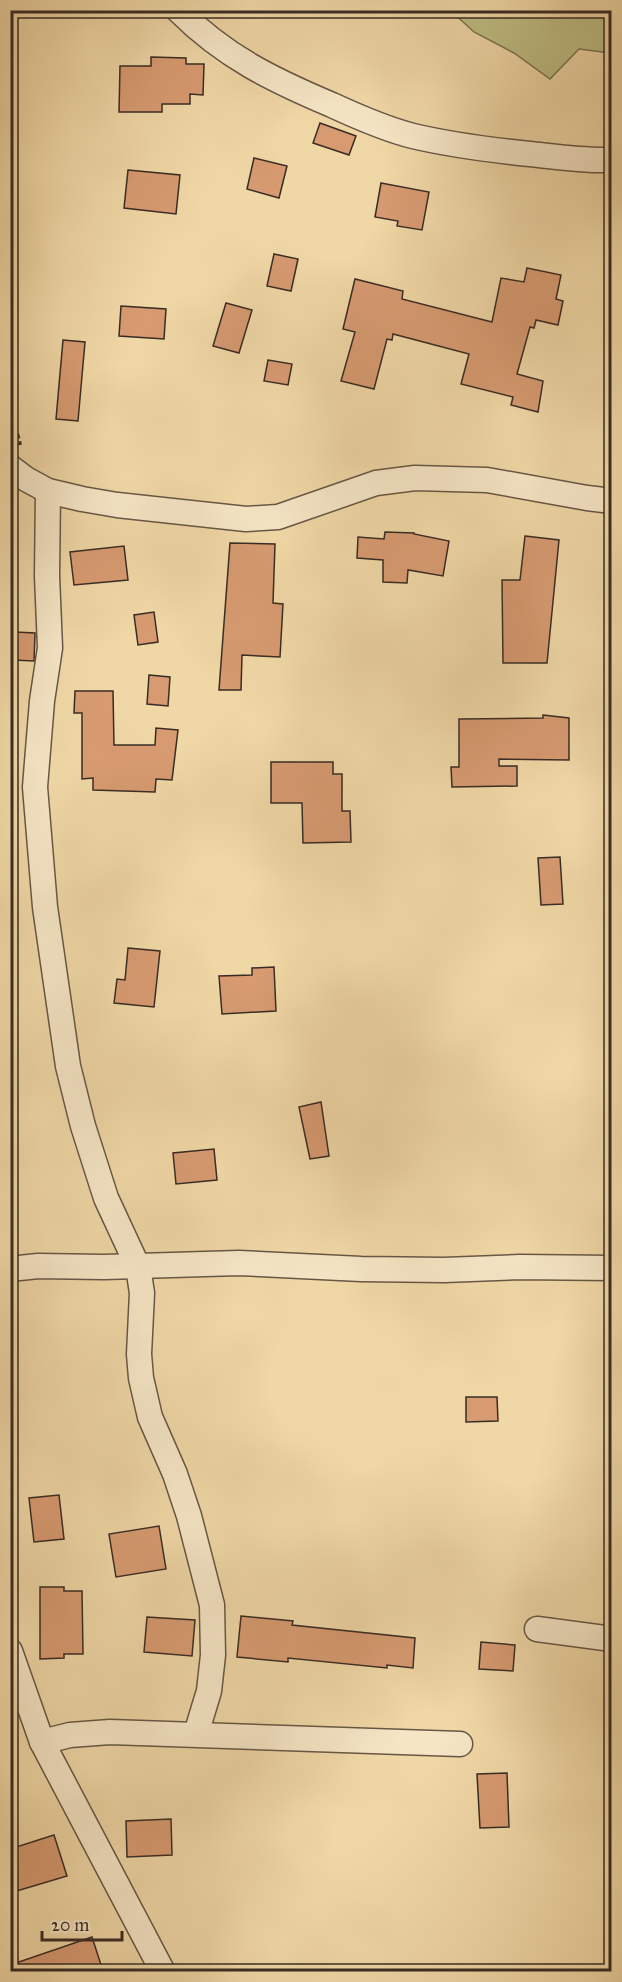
<svg xmlns="http://www.w3.org/2000/svg" width="622" height="1982" viewBox="0 0 622 1982" font-family="'IM FELL Great Primer',serif">
  <style>
    .green { fill: #bebd83; stroke: #7c7454; stroke-width: 1.5 }
    .building { fill: #d79a71; stroke: #392c25; stroke-width: 1.5 }
    .lines { fill: none; stroke-linecap: round; stroke-linejoin: round }
    .minor-casing { stroke: #675745; stroke-width: 27 }
    .path { stroke: #392c25; stroke-width: 4; stroke-dasharray: 4.5 3; stroke-linecap: butt }
    .minor { stroke: #f5e5c5; stroke-width: 24 }
  </style>
  <rect width="100%" height="100%" fill="#f0d7a6"/>
  <filter id="stains"><feTurbulence type="fractalNoise" baseFrequency=".00333" numOctaves="4"/><feColorMatrix values="0 0 0 0 .2 0 0 0 0 .09 0 0 0 0 .02 0 0 0 .5 -.17"/></filter>
  <radialGradient id="worn" r=".72"><stop offset=".6" stop-color="#630" stop-opacity="0"/><stop offset="1" stop-color="#630" stop-opacity=".3"/></radialGradient>
  <polygon class="green" points="451,11 611,11 611,57 610,53 579,49 550,79 514,53 474,32"/>
  <g class="building">
    <polygon points="151,57 186,58 186,64 204,64 203,95 190,94 190,104 162,104 162,112 119,112 120,66 151,66"/>
    <polygon points="320,123 356,136 349,155 313,143"/>
    <polygon points="254,158 287,166 279,198 247,189"/>
    <polygon points="128,170 180,175 176,214 124,208"/>
    <polygon points="381,183 429,192 422,230 397,226 398,221 375,217"/>
    <polygon points="274,254 298,259 291,291 267,286"/>
    <polygon points="527,268 561,275 556,299 563,301 558,325 536,320 534,328 530,327 517,374 543,381 538,412 511,405 513,397 461,384 469,354 393,334 392,340 387,339 374,389 341,381 355,332 343,329 355,279 403,291 402,299 492,322 501,278 524,282"/>
    <polygon points="226,303 252,310 239,353 213,346"/>
    <polygon points="121,306 166,309 164,339 119,336"/>
    <polygon points="63,340 85,342 78,421 56,419"/>
    <polygon points="268,360 292,364 288,385 264,381"/>
    <polygon points="385,532 414,533 414,534 449,541 443,576 408,570 407,583 383,582 383,560 357,558 358,537 384,539"/>
    <polygon points="525,536 559,540 547,663 503,663 502,580 520,580"/>
    <polygon points="230,543 275,544 273,603 283,604 280,657 242,655 241,690 219,690"/>
    <polygon points="124,546 128,580 74,585 70,552"/>
    <polygon points="154,612 158,642 138,645 134,615"/>
    <polygon points="15,632 35,633 34,661 14,660"/>
    <polygon points="149,675 170,677 168,706 147,704"/>
    <polygon points="75,691 113,691 114,745 155,745 156,728 178,730 172,780 156,779 155,792 93,790 93,778 82,779 82,713 74,713"/>
    <polygon points="543,715 569,718 569,760 499,759 499,766 517,766 517,786 452,787 451,767 459,767 459,719 543,718"/>
    <polygon points="271,762 333,762 333,774 342,774 342,811 350,811 351,842 303,843 302,803 271,803"/>
    <polygon points="560,857 563,904 541,905 538,858"/>
    <polygon points="128,948 160,951 154,1007 114,1003 117,979 125,980"/>
    <polygon points="274,967 276,1011 222,1014 219,976 252,975 252,968"/>
    <polygon points="321,1102 329,1156 310,1159 299,1107"/>
    <polygon points="214,1149 217,1180 176,1184 173,1153"/>
    <polygon points="466,1397 497,1397 498,1421 466,1422"/>
    <polygon points="59,1495 64,1539 34,1542 29,1498"/>
    <polygon points="159,1526 166,1569 116,1577 109,1534"/>
    <polygon points="40,1587 64,1587 64,1591 82,1591 83,1654 64,1654 64,1658 40,1659"/>
    <polygon points="241,1616 293,1621 292,1625 415,1638 413,1668 387,1665 387,1668 288,1658 288,1662 237,1657"/>
    <polygon points="147,1617 195,1620 192,1656 144,1652"/>
    <polygon points="481,1642 515,1645 513,1671 479,1669"/>
    <polygon points="507,1773 509,1827 480,1828 477,1774"/>
    <polygon points="171,1819 172,1855 127,1857 126,1821"/>
    <polygon points="54,1835 67,1876 10,1893 10,1849"/>
    <polygon points="92,1937 103,1971 10,1971 10,1965"/>
  </g>
  <g class="lines">
    <defs>
      <g id="minor">
        <path d="M178 10C225 57 273 80 332 105 358 117 385 129 413 136 451 145 491 150 530 154 557 157 584 161 612 160"/>
        <polyline points="10,467 26,479 48,491 82,499 117,505 246,519 278,517 376,483 415,478 487,480 587,498 612,501"/>
        <polyline points="48,491 47,576 50,648 42,701 35,787 45,907 68,1066 83,1126 106,1198 138,1267 142,1293 139,1354 141,1378 150,1417 175,1474 189,1516 212,1605 213,1655 209,1691 196,1734"/>
        <polyline points="10,1269 38,1266 104,1267 239,1263 361,1269 444,1270 520,1267 612,1268"/>
        <polyline points="537,1629 612,1639"/>
        <polyline points="10,1651 42,1742 163,1972"/>
        <polyline points="42,1742 70,1735 110,1732 460,1744"/>
      </g>
    </defs>
    <use href="#minor" class="minor-casing"/>
    <g class="path">
      <polyline points="10,223 13,242 10,254"/>
      <polyline points="10,405 20,445"/>
    </g>
    <use href="#minor" class="minor"/>
  </g>
  <rect width="622" height="1982" fill="none" stroke="#f0d7a6" stroke-width="36"/>
  <rect x="12" y="12" width="598" height="1958" fill="none" stroke="#392c25" stroke-width="3"/>
  <rect x="18" y="18" width="586" height="1946" fill="none" stroke="#392c25" stroke-width="1.5"/>
  <path d="M42 1931v9h80v-9" fill="none" stroke="#392c25" stroke-width="3"/>
  <text x="51" y="1931" font-size="18" fill="#392c25" stroke="#f5e5c5" stroke-width="4.5" paint-order="stroke">20 m</text>
  <rect width="100%" height="100%" filter="url(#stains)"/>
  <rect width="100%" height="100%" fill="url(#worn)"/>
</svg>
